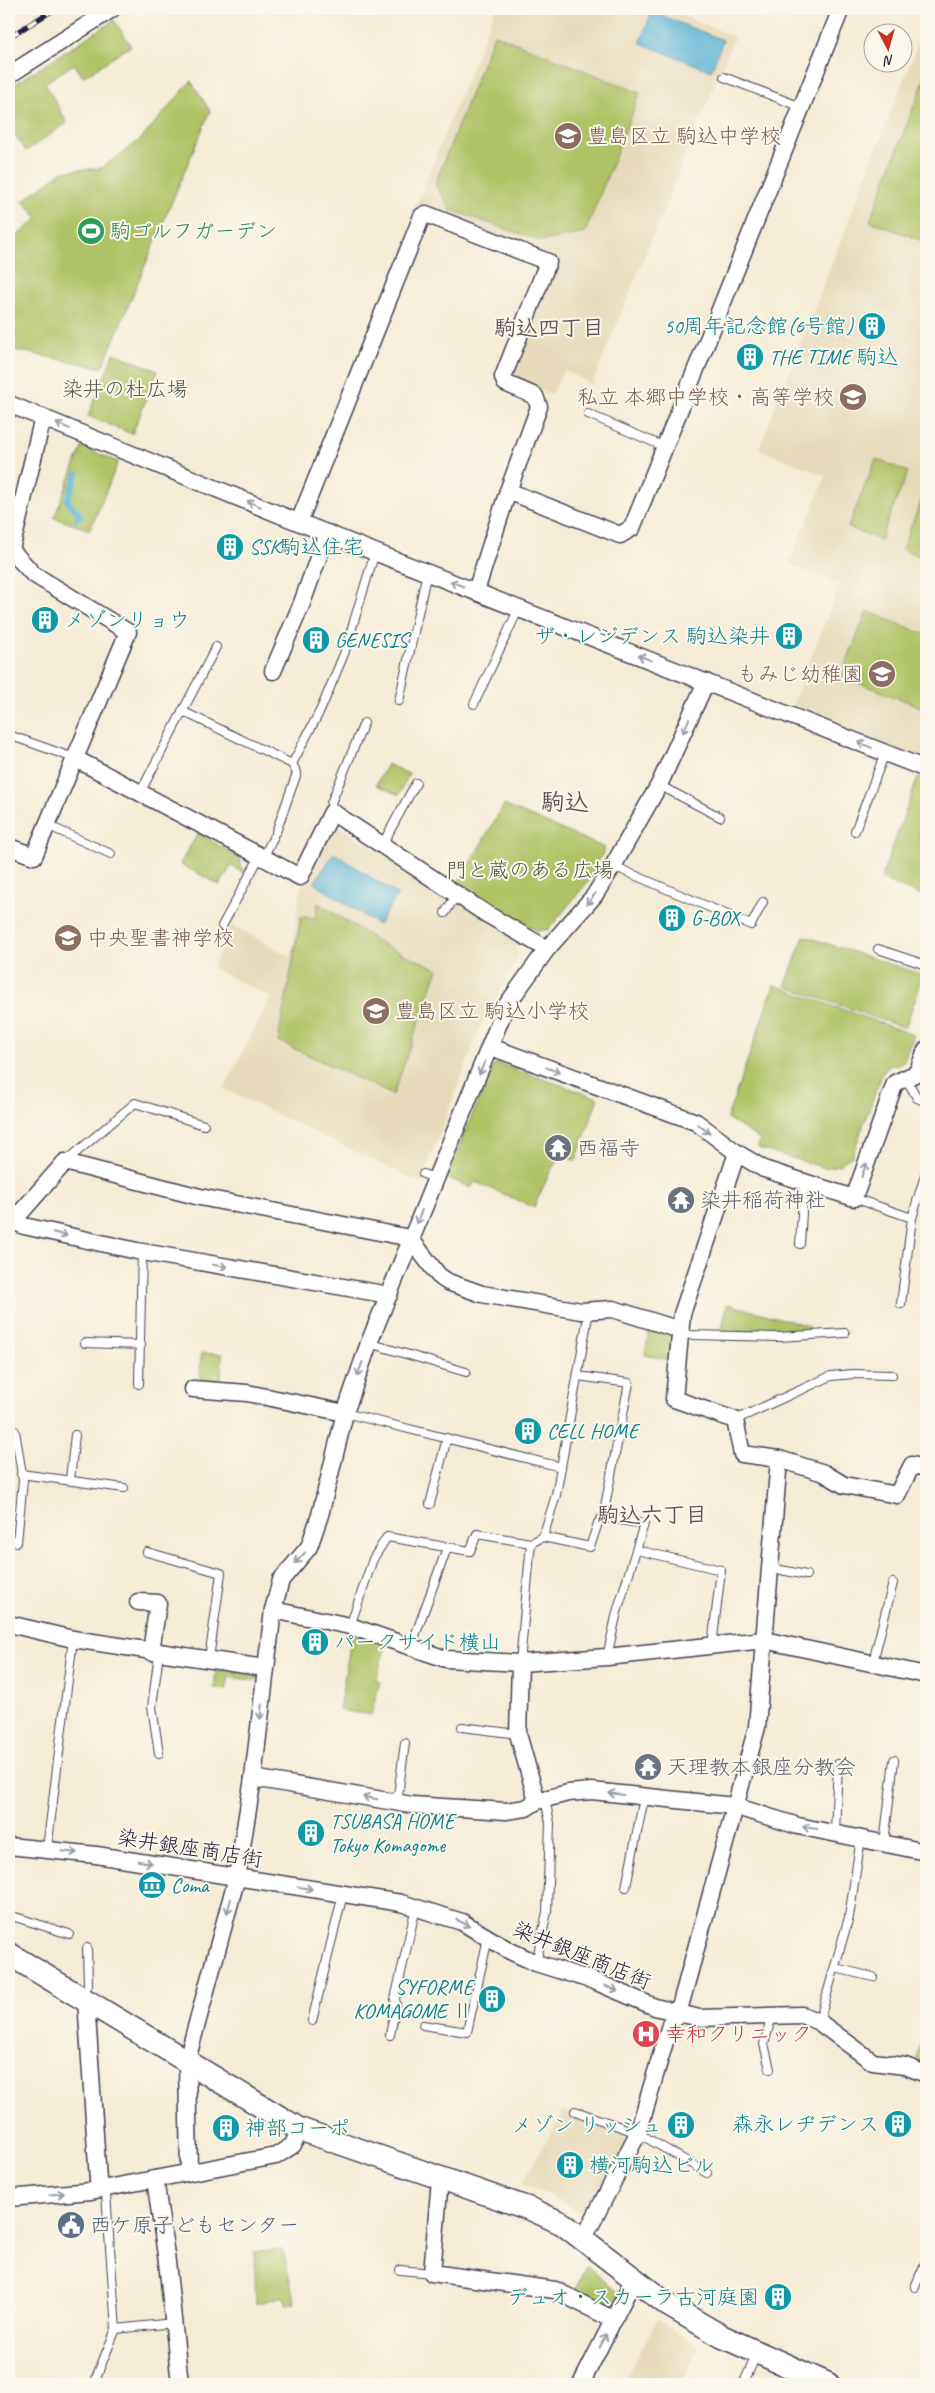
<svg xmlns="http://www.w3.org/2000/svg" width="935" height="2393" viewBox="0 0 935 2393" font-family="Caveat,'Klee One',sans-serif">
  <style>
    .built { fill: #e6daba }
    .green { fill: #afc265; stroke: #687250 }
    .water { fill: #53b1d1; stroke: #3a6a86 }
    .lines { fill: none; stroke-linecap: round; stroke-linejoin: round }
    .stream { stroke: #53b1d1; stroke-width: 6 }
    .lane-casing { stroke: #424052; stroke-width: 10 }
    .street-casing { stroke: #424052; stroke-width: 19 }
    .secondary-casing { stroke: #424052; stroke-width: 25 }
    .lane { stroke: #fff; stroke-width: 8 }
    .street { stroke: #fff; stroke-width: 16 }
    .secondary { stroke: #fff; stroke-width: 22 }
    .rail-casing { stroke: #22223b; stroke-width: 5.5 }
    .rail { stroke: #fbf7ec; stroke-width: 4; stroke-dasharray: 11; stroke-linecap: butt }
    .oneway { stroke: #9c9ca7 }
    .labels { text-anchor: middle; stroke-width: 4; stroke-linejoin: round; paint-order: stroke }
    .education-label { font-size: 21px; fill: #785e54; stroke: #fbf7ec; text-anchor: start }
    .leisure-label { font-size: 21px; fill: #27864d; stroke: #fbf7ec; text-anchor: start }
    .culture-label { font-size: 21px; fill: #0d838f; stroke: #fbf7ec; text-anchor: start }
    .park-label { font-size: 21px; fill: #535a4a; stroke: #fbf7ec }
    .worship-label { font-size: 21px; fill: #5b616d; stroke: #fbf7ec; text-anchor: start }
    .street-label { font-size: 21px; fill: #22223b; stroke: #fbf7ec }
    .health-label { font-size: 21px; fill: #be3a42; stroke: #fbf7ec; text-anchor: start }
    .service-label { font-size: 21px; fill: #4e5e75; stroke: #fbf7ec; text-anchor: start }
    .neighbourhood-label { font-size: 22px; font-weight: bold; fill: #65555a; stroke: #fbf7ec }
    .quarter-label { font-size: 24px; font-weight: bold; fill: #65555a; stroke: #fbf7ec }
  </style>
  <rect width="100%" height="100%" fill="#fbf7ec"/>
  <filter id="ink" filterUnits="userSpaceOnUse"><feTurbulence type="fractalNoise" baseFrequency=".02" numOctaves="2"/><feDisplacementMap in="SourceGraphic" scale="10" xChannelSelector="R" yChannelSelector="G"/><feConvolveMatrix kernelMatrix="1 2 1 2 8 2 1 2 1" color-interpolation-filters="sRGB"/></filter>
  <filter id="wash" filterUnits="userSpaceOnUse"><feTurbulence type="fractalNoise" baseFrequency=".0096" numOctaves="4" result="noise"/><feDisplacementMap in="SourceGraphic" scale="20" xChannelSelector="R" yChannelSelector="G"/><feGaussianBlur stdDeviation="1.12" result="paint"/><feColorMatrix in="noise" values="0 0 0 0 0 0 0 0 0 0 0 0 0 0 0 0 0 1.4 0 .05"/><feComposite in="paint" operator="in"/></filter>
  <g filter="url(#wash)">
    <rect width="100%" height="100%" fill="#f5ecd7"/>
    <g class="built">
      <polygon points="495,9 668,9 734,37 592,385 564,370 551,395 513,379 512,372 555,259 415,207"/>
      <polygon points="926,23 926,762 791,708 840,584 789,564 826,476 759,449"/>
      <polygon points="338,825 515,938 518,958 481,1025 421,1183 224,1089 271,997 212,968 232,925 291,957 301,886 332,826"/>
      <polygon points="564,2110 625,2136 627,2143 586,2217 553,2197 522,2184"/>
      <polygon points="657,2319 700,2347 679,2384 636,2384 626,2378"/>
    </g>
    <g class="green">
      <polygon points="114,20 131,46 83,77 74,64 45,83 67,123 26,151 9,126 9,88"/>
      <polygon points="494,34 640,93 585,233 541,241 451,210 435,184"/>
      <polygon points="926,75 926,242 870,221"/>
      <polygon points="191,81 210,111 102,368 10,349 9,352 9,243 38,218 23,201 63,171 102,168 141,139"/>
      <polygon points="114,353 158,371 132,434 88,416"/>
      <polygon points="82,447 118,462 90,530 54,518"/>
      <polygon points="876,459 908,472 880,540 848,527"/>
      <polygon points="926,489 926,559 902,549"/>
      <polygon points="867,611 926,635 926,709 841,676"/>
      <polygon points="387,764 409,774 399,795 376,785"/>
      <polygon points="918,777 926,780 926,816 918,838 926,841 926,882 920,895 881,879"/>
      <polygon points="504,805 605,848 591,878 549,929 538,931 456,886"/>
      <polygon points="198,833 240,858 243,872 231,866 220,885 180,864"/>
      <polygon points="318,903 383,945 438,969 393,1095 278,1041 301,917 316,918"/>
      <polygon points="804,936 924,975 905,1028 785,986"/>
      <polygon points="774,985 914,1035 903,1063 889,1066 882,1074 852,1156 839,1165 825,1168 758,1148 760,1140 727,1118"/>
      <polygon points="497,1063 598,1098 576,1161 561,1155 551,1170 534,1207 475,1182 471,1188 446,1177 493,1066"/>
      <polygon points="727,1304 809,1326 809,1331 767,1333 722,1330"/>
      <polygon points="650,1326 676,1338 673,1361 645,1355"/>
      <polygon points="201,1353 222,1354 221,1382 200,1380"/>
      <polygon points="352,1633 386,1644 376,1680 380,1682 371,1715 339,1710"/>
      <polygon points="216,1669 255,1674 258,1681 229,1677 226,1690 214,1688"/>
      <polygon points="926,2018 926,2063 917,2060"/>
      <polygon points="283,2250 295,2303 287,2305 283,2296 256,2304 254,2252"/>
      <polygon points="586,2266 619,2293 611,2311 573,2294"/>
    </g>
    <g class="water">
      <polygon points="652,12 723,40 711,71 640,43"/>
      <polygon points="334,853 398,895 378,925 314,883"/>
    </g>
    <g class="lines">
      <polyline class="stream" points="76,519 81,515 67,501 77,474"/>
    </g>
  </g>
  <g filter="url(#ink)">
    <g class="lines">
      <defs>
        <g id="lane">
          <polyline points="724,77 801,107"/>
          <polyline points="588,414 665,447"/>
          <polyline points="399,701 427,572"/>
          <polyline points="474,704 519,608"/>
          <polyline points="182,711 292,764"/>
          <polyline points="9,735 74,758"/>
          <polyline points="659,785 720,817"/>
          <polyline points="140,793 216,647"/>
          <polyline points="332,812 331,803 364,723"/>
          <polyline points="47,825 111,854"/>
          <polyline points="855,831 885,753"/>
          <polyline points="276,832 297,773 292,764 321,709 344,654 375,552"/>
          <polyline points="382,845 416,783"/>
          <polyline points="263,858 273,838"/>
          <polyline points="613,866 751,925 763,902"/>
          <polyline points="445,913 457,894"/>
          <polyline points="222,926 260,856"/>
          <polyline points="878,949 926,965"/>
          <polyline points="906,1078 917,1098 926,1102"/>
          <polyline points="65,1162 135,1103 204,1125"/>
          <polyline points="423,1174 435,1178"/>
          <polyline points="854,1198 912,1218 901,1304"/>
          <polyline points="912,1218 926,1172"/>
          <polyline points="800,1244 804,1182"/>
          <polyline points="681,1330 690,1335 778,1337 845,1333"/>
          <polyline points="85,1343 141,1345"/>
          <polyline points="369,1343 466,1372"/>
          <polyline points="578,1376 629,1383 605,1506"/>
          <polyline points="139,1384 142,1252"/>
          <polyline points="345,1413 561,1467"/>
          <polyline points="735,1420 831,1376 853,1374 892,1375"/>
          <polyline points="21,1474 124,1488"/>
          <polyline points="70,1479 75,1435"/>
          <polyline points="430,1504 447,1438"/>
          <polyline points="543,1537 556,1495 589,1311"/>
          <polyline points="9,1540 17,1542 23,1480 15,1431"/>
          <polyline points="637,1550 721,1570 712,1646"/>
          <polyline points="147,1552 221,1573 209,1659"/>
          <polyline points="771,1568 806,1575"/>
          <polyline points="350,1626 373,1559 387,1537 470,1551 477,1534 531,1543 543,1537 590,1547 598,1523 603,1517 644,1524 617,1612 607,1657"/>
          <polyline points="411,1647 447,1548"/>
          <polyline points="159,1653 152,1707 159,1753"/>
          <polyline points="873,1662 893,1583"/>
          <polyline points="520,1663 531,1543"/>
          <polyline points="462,1727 518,1734"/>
          <polyline points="397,1803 405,1743"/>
          <polyline points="835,1832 838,1764"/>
          <polyline points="884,1843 894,1760"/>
          <polyline points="47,1849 73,1639"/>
          <polyline points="626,1887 644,1798"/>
          <polyline points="9,1915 69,1934"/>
          <polyline points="87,1948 88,1985"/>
          <polyline points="536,1963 547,1912 550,1823 545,1799"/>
          <polyline points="835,1968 873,1977"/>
          <polyline points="312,2021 343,1894"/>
          <polyline points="819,2022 849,1917 861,1838"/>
          <polyline points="423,2025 467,2032 488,1938"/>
          <polyline points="390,2035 396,2004 395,1999 416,1907"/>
          <polyline points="770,2069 764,2044 772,2016"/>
          <polyline points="575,2111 638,2133 707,2173"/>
          <polyline points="101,2188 106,2194 116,2329"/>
          <polyline points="400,2270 432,2273"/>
          <polyline points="915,2287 926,2261"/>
          <polyline points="95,2384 97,2375 116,2329 173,2323"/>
          <polyline points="743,2384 757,2354"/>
        </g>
        <g id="street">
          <polyline points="9,75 112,9"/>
          <polyline points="9,404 283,516 926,769"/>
          <polyline points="299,522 422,216 426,214 548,262 503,377 505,383 535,396 539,407 508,491"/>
          <polyline points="476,591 508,491 620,535 632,528 841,9"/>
          <polyline points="273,671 302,603 327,533"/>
          <polyline points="74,758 300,877 332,812 485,913 547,949"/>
          <polyline points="9,847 34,856 128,632 33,574 11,550 43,417"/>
          <polyline points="491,1047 696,1122 737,1153 764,1169 854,1198 895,1083 917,1073 926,1050"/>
          <polyline points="737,1153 682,1314 674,1399 735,1420 742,1454 779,1459 824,1473 844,1485 897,1495 912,1465 926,1468"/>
          <polyline points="14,1221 24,1226 137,1251 389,1295"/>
          <polyline points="9,1226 65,1162 200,1197 410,1238 439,1276 448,1282 482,1294 581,1311 613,1309 680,1330"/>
          <polyline points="193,1389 247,1393 345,1413"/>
          <polyline points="138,1602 158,1603 151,1652"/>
          <polyline points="273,1610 350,1626 446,1659 520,1663 607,1657 764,1640 926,1675"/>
          <polyline points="9,1624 73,1639 265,1668"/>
          <polyline points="520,1663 518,1734 537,1801"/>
          <polyline points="253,1778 412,1805 506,1811 526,1808 537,1801 568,1793 592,1791 734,1806 798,1826 926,1852"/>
          <polyline points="9,1846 96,1855 401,1903 462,1922 510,1951 536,1963 594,1981 655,2007 699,2018 802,2015 819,2022 873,2062 905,2066 926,2074"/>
          <polyline points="86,2000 98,2180 101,2188"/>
          <polyline points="189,2172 187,2060 237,1877 253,1778 273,1610 281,1580 309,1547 320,1515 345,1413 369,1343 506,1006 547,949 594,896 613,866 659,785 706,682"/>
          <polyline points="155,2179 167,2262 180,2384"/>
          <polyline points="440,2179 432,2273 555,2290 614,2320"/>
          <polyline points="9,2198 91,2191 276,2156 293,2145 299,2129"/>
          <polyline points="583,2240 638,2133 669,2028 681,2003 757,1727 779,1459"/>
          <polyline points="581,2384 634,2279"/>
        </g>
        <polyline id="secondary" points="9,1954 299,2129 533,2210 563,2224 668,2305 721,2336 828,2384"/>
      </defs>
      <use href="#lane" class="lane-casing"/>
      <use href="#street" class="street-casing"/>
      <use href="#secondary" class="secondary-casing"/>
      <use href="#lane" class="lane"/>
      <use href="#street" class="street"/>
      <use href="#secondary" class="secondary"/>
      <defs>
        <g id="rail">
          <polyline points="9,9 10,9"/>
          <polyline points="9,37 55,9"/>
        </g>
      </defs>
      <use href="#rail" class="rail-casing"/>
      <use href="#rail" class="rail"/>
    </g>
    <defs><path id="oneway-shaft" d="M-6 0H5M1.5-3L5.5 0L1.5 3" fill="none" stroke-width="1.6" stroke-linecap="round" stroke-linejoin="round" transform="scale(1.25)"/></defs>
    <g class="oneway">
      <use href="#oneway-shaft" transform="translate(63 426) rotate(-158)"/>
      <use href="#oneway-shaft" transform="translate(254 504) rotate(-157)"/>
      <use href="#oneway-shaft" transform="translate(457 584) rotate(-159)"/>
      <use href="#oneway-shaft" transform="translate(645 658) rotate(-159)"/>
      <use href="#oneway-shaft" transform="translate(686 726) rotate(114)"/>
      <use href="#oneway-shaft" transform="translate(865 745) rotate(-158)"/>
      <use href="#oneway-shaft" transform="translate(591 899) rotate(129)"/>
      <use href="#oneway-shaft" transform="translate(482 1068) rotate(113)"/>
      <use href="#oneway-shaft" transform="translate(553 1070) rotate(20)"/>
      <use href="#oneway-shaft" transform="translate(704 1129) rotate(38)"/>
      <use href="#oneway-shaft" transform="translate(864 1170) rotate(-70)"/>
      <use href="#oneway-shaft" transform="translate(419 1217) rotate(112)"/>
      <use href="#oneway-shaft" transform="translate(60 1234) rotate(13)"/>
      <use href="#oneway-shaft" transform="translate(220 1266) rotate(10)"/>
      <use href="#oneway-shaft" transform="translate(360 1369) rotate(109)"/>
      <use href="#oneway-shaft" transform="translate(300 1558) rotate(133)"/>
      <use href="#oneway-shaft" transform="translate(261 1712) rotate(96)"/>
      <use href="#oneway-shaft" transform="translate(616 1794) rotate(-172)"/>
      <use href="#oneway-shaft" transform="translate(370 1798) rotate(-171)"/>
      <use href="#oneway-shaft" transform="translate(810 1828) rotate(-172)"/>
      <use href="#oneway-shaft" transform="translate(70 1852) rotate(6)"/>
      <use href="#oneway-shaft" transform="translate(145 1862) rotate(9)"/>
      <use href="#oneway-shaft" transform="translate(305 1888) rotate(9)"/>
      <use href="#oneway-shaft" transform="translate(229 1906) rotate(105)"/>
      <use href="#oneway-shaft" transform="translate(463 1923) rotate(26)"/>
      <use href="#oneway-shaft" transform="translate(611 1988) rotate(23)"/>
      <use href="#oneway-shaft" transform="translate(57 2194) rotate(-6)"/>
      <use href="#oneway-shaft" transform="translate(603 2341) rotate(-63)"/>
    </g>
  </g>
  <defs>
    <symbol id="school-disc" viewBox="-11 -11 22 22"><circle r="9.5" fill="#8d6e63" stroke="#fbf7ec"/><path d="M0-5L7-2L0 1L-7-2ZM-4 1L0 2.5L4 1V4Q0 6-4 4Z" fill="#fff"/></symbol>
    <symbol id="stadium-disc" viewBox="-11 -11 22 22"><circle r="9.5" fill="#2e9e5b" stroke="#fbf7ec"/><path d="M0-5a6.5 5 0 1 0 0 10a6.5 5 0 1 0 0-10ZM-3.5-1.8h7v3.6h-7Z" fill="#fff"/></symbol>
    <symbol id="building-disc" viewBox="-11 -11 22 22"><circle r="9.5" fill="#0f9aa8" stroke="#fbf7ec"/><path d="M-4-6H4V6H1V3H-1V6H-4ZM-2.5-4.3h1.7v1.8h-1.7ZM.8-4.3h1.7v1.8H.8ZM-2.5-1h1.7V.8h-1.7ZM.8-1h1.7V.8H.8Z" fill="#fff"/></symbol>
    <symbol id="temple-disc" viewBox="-11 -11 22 22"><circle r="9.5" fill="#6b7280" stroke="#fbf7ec"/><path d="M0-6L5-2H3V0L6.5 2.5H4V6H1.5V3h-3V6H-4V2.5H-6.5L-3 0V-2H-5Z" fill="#fff"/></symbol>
    <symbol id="museum-disc" viewBox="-11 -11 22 22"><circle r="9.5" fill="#0f9aa8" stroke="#fbf7ec"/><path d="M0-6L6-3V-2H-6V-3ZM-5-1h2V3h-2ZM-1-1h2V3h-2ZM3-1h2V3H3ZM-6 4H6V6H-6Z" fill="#fff"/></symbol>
    <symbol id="hospital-disc" viewBox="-11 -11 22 22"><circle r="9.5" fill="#e0444e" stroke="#fbf7ec"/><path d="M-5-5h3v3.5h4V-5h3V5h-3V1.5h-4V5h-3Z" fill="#fff"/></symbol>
    <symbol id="civic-disc" viewBox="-11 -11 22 22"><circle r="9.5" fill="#5c6f8a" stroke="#fbf7ec"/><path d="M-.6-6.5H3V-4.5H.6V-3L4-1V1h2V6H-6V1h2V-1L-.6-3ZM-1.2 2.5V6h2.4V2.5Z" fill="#fff"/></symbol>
  </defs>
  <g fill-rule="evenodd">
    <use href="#school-disc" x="552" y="120" width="32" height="32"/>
    <use href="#stadium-disc" x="75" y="215" width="32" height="32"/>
    <use href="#building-disc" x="856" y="310" width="32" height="32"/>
    <use href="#building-disc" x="734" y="341" width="32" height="32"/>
    <use href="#school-disc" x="837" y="381" width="32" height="32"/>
    <use href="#building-disc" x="214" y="531" width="32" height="32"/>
    <use href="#building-disc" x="29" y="604" width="32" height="32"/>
    <use href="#building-disc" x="773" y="620" width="32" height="32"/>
    <use href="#building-disc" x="300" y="624" width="32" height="32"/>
    <use href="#school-disc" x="866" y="658" width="32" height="32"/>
    <use href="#building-disc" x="656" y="902" width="32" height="32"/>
    <use href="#school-disc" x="52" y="922" width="32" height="32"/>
    <use href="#school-disc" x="360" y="995" width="32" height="32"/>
    <use href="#temple-disc" x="542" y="1132" width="32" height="32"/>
    <use href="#temple-disc" x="665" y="1184" width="32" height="32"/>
    <use href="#building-disc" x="512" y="1415" width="32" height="32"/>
    <use href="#building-disc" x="299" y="1626" width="32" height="32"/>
    <use href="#temple-disc" x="632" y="1751" width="32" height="32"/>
    <use href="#building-disc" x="295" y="1817" width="32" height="32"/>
    <use href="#museum-disc" x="136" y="1869" width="32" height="32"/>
    <use href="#building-disc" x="476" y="1983" width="32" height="32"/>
    <use href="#hospital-disc" x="630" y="2018" width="32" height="32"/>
    <use href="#building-disc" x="882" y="2108" width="32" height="32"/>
    <use href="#building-disc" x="665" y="2109" width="32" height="32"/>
    <use href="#building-disc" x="210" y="2112" width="32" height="32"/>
    <use href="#building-disc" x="554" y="2149" width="32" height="32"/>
    <use href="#civic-disc" x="55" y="2209" width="32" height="32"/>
    <use href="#building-disc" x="762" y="2281" width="32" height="32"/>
  </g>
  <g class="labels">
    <g class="education-label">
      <text x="587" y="143">豊島区立 駒込中学校</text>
      <text x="834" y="404" text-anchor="end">私立 本郷中学校・高等学校</text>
      <text x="863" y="681" text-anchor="end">もみじ幼稚園</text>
      <text x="87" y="945">中央聖書神学校</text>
      <text x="395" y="1018">豊島区立 駒込小学校</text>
    </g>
    <g class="leisure-label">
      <text x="110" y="238">駒ゴルフガーデン</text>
    </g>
    <g class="culture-label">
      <text x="853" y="333" text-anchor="end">50周年記念館(6号館)</text>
      <text x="769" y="364">THE TIME 駒込</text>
      <text x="249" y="554">SSK駒込住宅</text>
      <text x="64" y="627">メゾンリョウ</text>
      <text x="770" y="643" text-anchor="end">ザ・レジデンス 駒込染井</text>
      <text x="335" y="647">GENESIS</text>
      <text x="691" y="925">G-BOX</text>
      <text x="547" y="1438">CELL HOME</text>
      <text x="334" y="1649">パークサイド横山</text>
      <text x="330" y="1828">TSUBASA HOME<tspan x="330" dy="24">Tokyo Komagome</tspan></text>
      <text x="171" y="1892">Coma</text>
      <text x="473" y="1994" text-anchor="end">SYFORME<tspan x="473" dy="24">KOMAGOME Ⅱ</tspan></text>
      <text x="879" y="2131" text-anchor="end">森永レヂデンス</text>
      <text x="662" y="2132" text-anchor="end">メゾン リッシュ</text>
      <text x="245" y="2135">神部コーポ</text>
      <text x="589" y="2172">横河駒込ビル</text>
      <text x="759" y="2304" text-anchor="end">デュオ・スカーラ古河庭園</text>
    </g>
    <g class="park-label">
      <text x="125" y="396">染井の杜広場</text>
      <text x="530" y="877">門と蔵のある広場</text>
    </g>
    <g class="worship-label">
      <text x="577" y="1155">西福寺</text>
      <text x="700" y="1207">染井稲荷神社</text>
      <text x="667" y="1774">天理教本銀座分教会</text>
    </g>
    <g class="street-label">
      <text transform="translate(190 1848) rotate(9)" y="7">染井銀座商店街</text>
      <text transform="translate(582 1955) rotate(22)" y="7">染井銀座商店街</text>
    </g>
    <g class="health-label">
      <text x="665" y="2041">幸和クリニック</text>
    </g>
    <g class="service-label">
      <text x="90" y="2232">西ケ原子どもセンター</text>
    </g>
    <g class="neighbourhood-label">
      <text x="549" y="335">駒込四丁目</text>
      <text x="652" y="1522">駒込六丁目</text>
    </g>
    <g class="quarter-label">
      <text x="565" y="810">駒込</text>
    </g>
  </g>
  <rect width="935" height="2393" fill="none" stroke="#fbf7ec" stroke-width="30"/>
  <g transform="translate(888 48) rotate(174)"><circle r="24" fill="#fbf7ec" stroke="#a4a2a5"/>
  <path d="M0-4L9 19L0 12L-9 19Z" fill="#c8321e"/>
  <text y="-8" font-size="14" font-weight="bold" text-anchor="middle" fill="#22223b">N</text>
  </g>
</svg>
